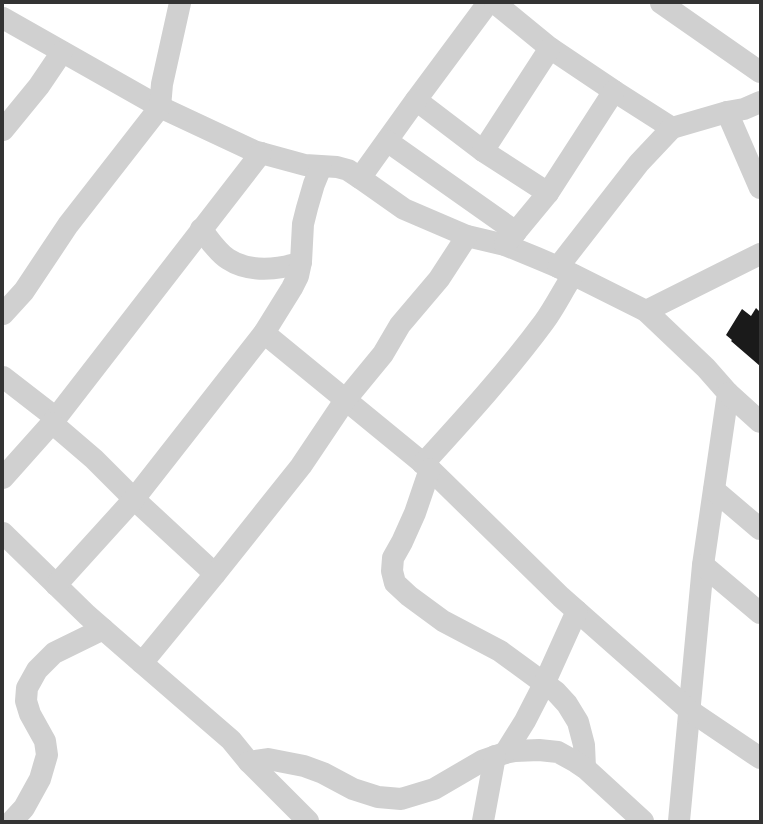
<svg xmlns="http://www.w3.org/2000/svg" width="763" height="824" viewBox="0 0 763 824" font-family="'Fira Sans Condensed',sans-serif">
  <style>
    .building { fill: #1a1a1a }
    .lines { fill: none; stroke-linecap: round; stroke-linejoin: round }
    .minor { stroke: #d0d0d0; stroke-width: 22 }
  </style>
  <rect width="100%" height="100%" fill="#fff"/>
  <polygon class="building" points="756,308 760,312 760,366 731,341 732,340 726,335 742,309 751,316"/>
  <g class="lines">
    <g class="minor">
      <polyline points="488,3 416,100 483,151 548,193"/>
      <polyline points="495,3 550,48 614,91 672,128"/>
      <polyline points="661,3 760,72"/>
      <polyline points="3,18 160,107 254,151 305,165 337,167 348,170 360,178"/>
      <polyline points="416,100 360,178 404,209 467,236 505,245 537,258 558,267 646,311 760,254"/>
      <polyline points="727,112 760,188"/>
      <polyline points="3,130 39,86 62,52"/>
      <polyline points="387,141 516,232"/>
      <polyline points="483,151 550,48"/>
      <path d="M201 229C209 239 217 252 228 259 249 273 279 270 301 262"/>
      <polyline points="505,245 548,193 614,91"/>
      <polyline points="558,267 639,163 672,128 727,112 744,109 760,102"/>
      <polyline points="646,311 706,368 728,393 703,565 679,821"/>
      <polyline points="3,314 24,291 68,225 160,107 162,84 180,3"/>
      <polyline points="264,333 430,469 561,597 689,710 760,758"/>
      <polyline points="3,377 56,418"/>
      <polyline points="728,393 760,422"/>
      <polyline points="52,423 261,153"/>
      <path d="M423 464C465 418 507 372 544 322 555 307 563 290 573 275"/>
      <polyline points="430,469 415,513 402,542 393,558 392,571 395,583 409,596 443,621 500,651 556,692 567,704 578,722 584,745 585,768"/>
      <polyline points="3,478 52,423 94,459 134,499 215,574"/>
      <polyline points="714,490 760,529"/>
      <polyline points="3,533 87,615 142,663 215,574 301,466 346,399 383,354 400,325 439,279 467,236"/>
      <polyline points="703,565 760,613"/>
      <polyline points="56,585 134,499 264,333 292,288 298,276 301,262 303,224 307,208 314,184 321,167"/>
      <polyline points="142,663 231,740 249,762 268,759 304,766 323,773 353,789 378,797 401,799 434,789 482,761 505,753 515,751 539,750 558,752 576,762 585,768 643,821"/>
      <polyline points="505,753 525,721 544,684 577,611"/>
      <polyline points="249,762 308,821"/>
      <polyline points="12,821 24,808 40,779 47,755 45,741 30,714 26,701 27,688 37,670 54,653 103,629"/>
      <polyline points="483,821 495,756"/>
    </g>
  </g>
  <rect width="763" height="824" fill="none" stroke="#333333" stroke-width="8"/>
</svg>
